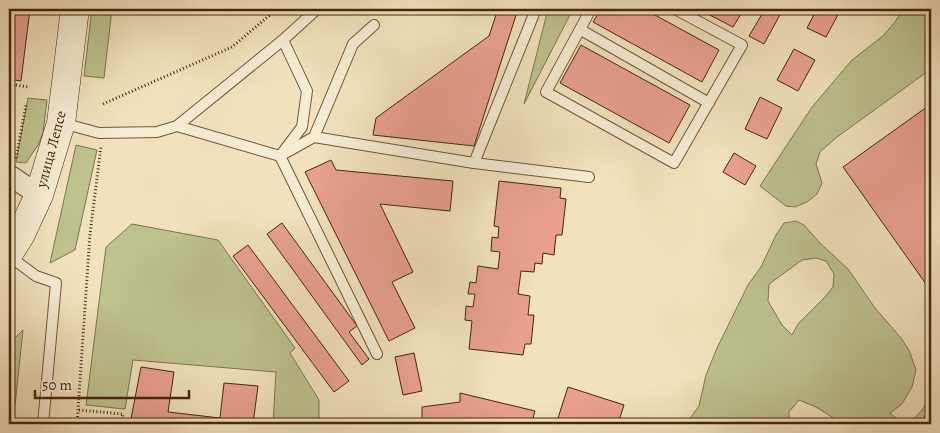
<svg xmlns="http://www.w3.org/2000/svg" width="940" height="433" viewBox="0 0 940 433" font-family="Alegreya,serif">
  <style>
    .green { fill: #bdc28f; stroke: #81744f; fill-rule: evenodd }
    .building { fill: #e9a091; stroke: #45260f }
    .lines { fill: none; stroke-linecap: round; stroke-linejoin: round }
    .service-casing { stroke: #70553a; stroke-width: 12 }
    .minor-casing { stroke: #70553a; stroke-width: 22 }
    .secondary-casing { stroke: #45260f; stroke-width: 29 }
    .path { stroke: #45260f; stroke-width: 3; stroke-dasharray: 1 2.5; stroke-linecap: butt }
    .service { stroke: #f6ecd4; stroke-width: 10 }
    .minor { stroke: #f6ecd4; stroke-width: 20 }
    .secondary { stroke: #f6ecd4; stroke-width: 28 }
    .labels { text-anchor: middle; stroke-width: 4; stroke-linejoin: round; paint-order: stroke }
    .street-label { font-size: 15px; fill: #45260f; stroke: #f6ecd4 }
  </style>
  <rect width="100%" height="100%" fill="#f1e2bd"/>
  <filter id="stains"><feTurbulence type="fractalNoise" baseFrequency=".004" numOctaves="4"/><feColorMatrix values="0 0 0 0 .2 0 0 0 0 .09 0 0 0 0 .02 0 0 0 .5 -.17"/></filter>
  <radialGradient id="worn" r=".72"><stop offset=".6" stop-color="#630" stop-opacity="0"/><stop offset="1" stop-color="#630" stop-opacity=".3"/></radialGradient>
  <g class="green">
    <polygon points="92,9 112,9 104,78 84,76"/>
    <polygon points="548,9 573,9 524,104"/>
    <path d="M903 9C914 9 920 11 931 9V69L837 137 820 152 816 164 822 183 817 194 807 202 795 207 786 206 760 186 812 107 852 60 883 36 895 22Z"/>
    <polygon points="28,98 47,100 43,133 38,145 26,163 16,162"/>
    <polygon points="76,145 97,150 75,250 50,263"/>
    <path d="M796 221 804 225 820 243 848 269 875 308 901 338 909 350 916 370 912 387 902 404 890 413 902 423C914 420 919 415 926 404L929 408 921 424H843L816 407 799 400 789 412V424H686L699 406 706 375 717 348 748 285 761 267 776 235 784 223ZM816 258 826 261 834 274 833 287 824 298 798 324 792 335 782 325 768 301 769 284 802 260Z"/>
    <polygon points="132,224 218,240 295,348 290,353 319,400 319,424 273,424 276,372 133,360 125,409 86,405 106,247"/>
    <polygon points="23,330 13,424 9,424 9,344"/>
  </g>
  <g class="building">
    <polygon points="9,9 30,9 21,81 9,79"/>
    <polygon points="498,9 518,9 474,146 373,135 376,118 489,36"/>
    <polygon points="601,9 644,9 719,50 702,82 593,22"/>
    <polygon points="698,9 744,9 733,27"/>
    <polygon points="765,9 778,9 782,11 764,44 749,36"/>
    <polygon points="817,9 841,9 826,37 807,28"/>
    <polygon points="581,45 690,105 669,143 560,83"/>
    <polygon points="794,49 815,60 798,91 777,80"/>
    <polygon points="760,97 782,108 767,139 745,129"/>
    <polygon points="931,104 931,291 843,167"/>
    <polygon points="734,153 756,166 745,185 723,172"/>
    <polygon points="331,160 336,170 453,181 450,211 380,204 413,272 392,282 415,328 389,341 305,172"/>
    <polygon points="499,181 561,188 560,198 566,199 562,235 556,235 554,255 543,253 542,264 535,263 534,272 521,271 518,294 530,296 528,315 534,315 531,344 525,344 523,355 469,349 472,321 465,320 466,306 473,307 475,294 468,294 470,282 476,283 478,266 498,269 500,252 491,251 492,237 498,238 499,227 494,226"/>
    <polygon points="282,223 357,326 349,332 369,359 362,365 267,234"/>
    <polygon points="248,245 349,381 334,392 233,256"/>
    <polygon points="414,353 422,391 403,395 395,357"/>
    <polygon points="141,367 174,372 168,412 220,418 224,383 258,386 253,424 130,424"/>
    <polygon points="568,387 624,405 618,424 568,424 557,421"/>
    <polygon points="460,393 535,411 532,422 513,420 512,424 422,424 422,407 460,402"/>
  </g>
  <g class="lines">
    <defs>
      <g id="service">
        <polyline points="591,9 546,92 674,163 742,45 675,9"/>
        <polyline points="581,30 709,103"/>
        <polyline points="283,40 307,91 302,127 280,156 377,354"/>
        <polyline points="62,123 99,133 157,132 177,126 280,156 314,137 353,44 374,25"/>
        <polyline points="177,126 283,40 317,9"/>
        <polyline points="314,137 474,163 536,9"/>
        <polyline points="474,163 589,177"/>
        <polyline points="9,256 36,276 56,283 43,424"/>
      </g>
      <polyline id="minor" points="9,175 39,195"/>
      <polyline id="secondary" points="9,253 21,234 39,195 61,123 75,9"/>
    </defs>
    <use href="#service" class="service-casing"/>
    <use href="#minor" class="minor-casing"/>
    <use href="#secondary" class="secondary-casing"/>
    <g class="path">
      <polyline points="9,84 28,87"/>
      <polyline points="103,104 232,47 277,9"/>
      <polyline points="16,158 26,105"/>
      <polyline points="79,410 123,414 121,424"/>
      <polyline points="77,424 90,234 101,146"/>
    </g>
    <use href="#service" class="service"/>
    <use href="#minor" class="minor"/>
    <use href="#secondary" class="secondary"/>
  </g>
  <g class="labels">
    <g class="street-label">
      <text transform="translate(51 149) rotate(-75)" y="5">улица Лепсе</text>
    </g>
  </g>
  <rect width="940" height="433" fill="none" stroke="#f1e2bd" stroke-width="30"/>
  <rect x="10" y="10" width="920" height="413" fill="none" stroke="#45260f" stroke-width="2.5"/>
  <rect x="15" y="15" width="910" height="403" fill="none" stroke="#45260f"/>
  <path d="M35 390v8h154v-8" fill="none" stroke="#45260f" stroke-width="2.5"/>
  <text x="42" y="390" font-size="15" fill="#45260f" stroke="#f6ecd4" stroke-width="4" paint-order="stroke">50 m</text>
  <rect width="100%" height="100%" filter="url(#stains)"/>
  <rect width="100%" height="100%" fill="url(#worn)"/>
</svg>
